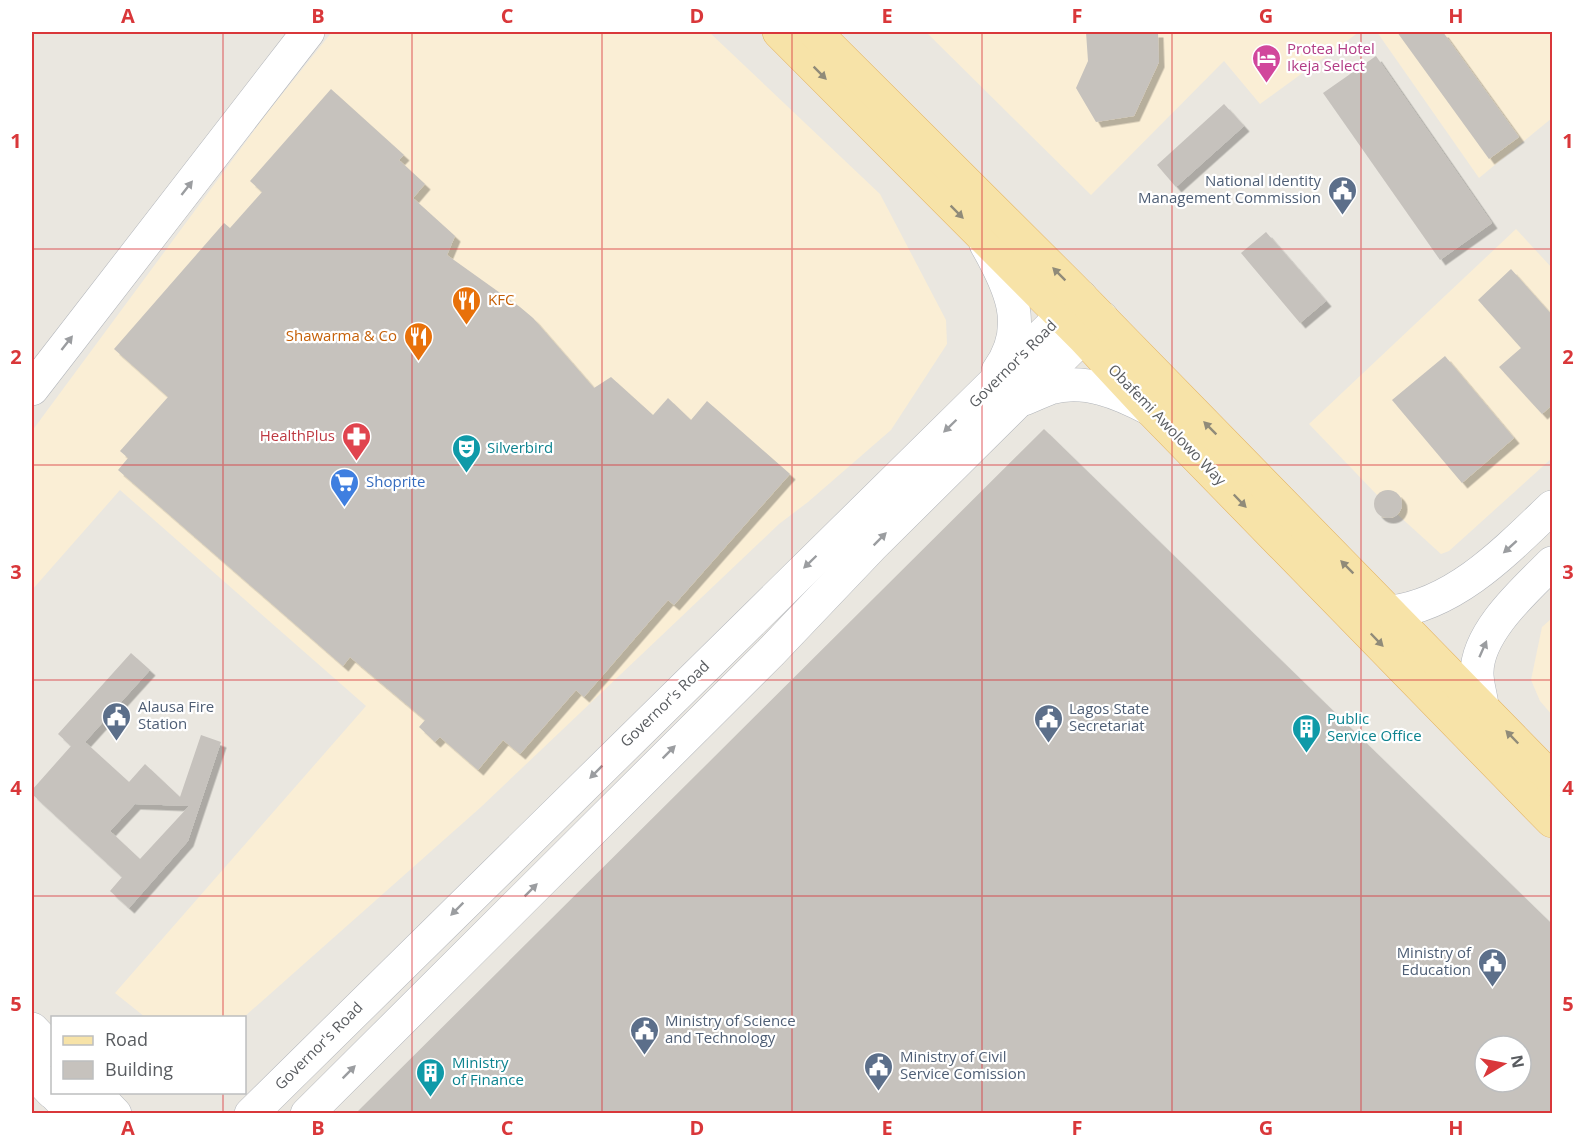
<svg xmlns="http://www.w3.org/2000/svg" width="1584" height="1145" viewBox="0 0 1584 1145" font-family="'Open Sans',sans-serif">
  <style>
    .commercial { fill: #faeed5 }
    .building { fill: #c6c2bd; fill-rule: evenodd; filter: url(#shadow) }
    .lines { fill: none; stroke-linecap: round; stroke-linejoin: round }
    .secondary-casing { stroke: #b2b5ba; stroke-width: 34 }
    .primary-casing { stroke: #e4b25f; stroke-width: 34 }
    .secondary { stroke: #fff; stroke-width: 33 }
    .primary { stroke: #f7e3a8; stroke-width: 33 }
    .oneway { fill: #908b79 }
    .oneway2 { fill: #9b9da0 }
    .grid { fill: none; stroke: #d9373a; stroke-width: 1.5; stroke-opacity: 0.55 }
    .labels { text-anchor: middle; stroke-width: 4.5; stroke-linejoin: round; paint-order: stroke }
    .hotel-label { font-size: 15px; fill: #b23c85; stroke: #fff; text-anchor: start }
    .service-label { font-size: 15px; fill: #4e5e75; stroke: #fff; text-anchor: start }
    .food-label { font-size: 15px; fill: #c56008; stroke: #fff; text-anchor: start }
    .street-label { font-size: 15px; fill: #595c60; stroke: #fff }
    .health-label { font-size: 15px; fill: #be3a42; stroke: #fff; text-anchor: end }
    .culture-label { font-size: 15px; fill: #0d838f; stroke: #fff; text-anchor: start }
    .shop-label { font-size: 15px; fill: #366cbe; stroke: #fff; text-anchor: start }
    .neatline { fill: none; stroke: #d9373a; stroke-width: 2 }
    .grid-label { font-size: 20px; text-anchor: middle; font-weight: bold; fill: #d9373a }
  </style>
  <defs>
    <filter id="shadow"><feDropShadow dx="5.5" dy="5.5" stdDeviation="0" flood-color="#0004"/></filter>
  </defs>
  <rect width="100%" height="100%" fill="#eae7e0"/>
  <g class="commercial">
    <polygon points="332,32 709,32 880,194 946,320 947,344 891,430 808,502 779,524 481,807 244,1017 145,1017 115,993 366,706 120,490 32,590 32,431 267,113"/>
    <polygon points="926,32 1359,32 1260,104 1224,61 1091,195"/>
    <polygon points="1377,32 1552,32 1552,118 1479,178"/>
    <polygon points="1516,229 1552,268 1552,458 1449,551 1441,554 1397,514 1393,518 1383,518 1375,509 1375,499 1378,496 1309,424"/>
    <polygon points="1552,618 1552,715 1540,701 1531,680 1542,627"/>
  </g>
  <g class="building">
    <polygon points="1086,32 1158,32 1159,62 1134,116 1096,122 1076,88 1088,61"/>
    <polygon points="1397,32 1443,32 1519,137 1489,159"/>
    <polygon points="1376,56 1492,223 1440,260 1323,93"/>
    <polygon points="331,89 404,155 399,160 425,184 413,198 455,236 447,255 520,307 533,318 594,388 611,377 653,415 668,398 691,420 707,401 790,474 674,605 668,600 584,697 576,690 520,754 503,740 478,770 440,737 435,742 419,727 425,720 350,657 343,666 118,470 128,458 120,451 168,397 114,349 224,223 230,228 262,192 250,181"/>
    <polygon points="1224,104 1244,126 1176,187 1157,165"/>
    <polygon points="1266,232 1326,301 1300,323 1241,253"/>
    <polygon points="1511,269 1552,315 1552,405 1542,414 1499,367 1521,348 1478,300"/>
    <polygon points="1445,356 1514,438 1462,483 1392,400"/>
    <path d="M1044 429 1552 924V1113H356ZM1485 1046H1521V1082H1485Z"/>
    <circle cx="1388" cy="504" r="14"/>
    <path d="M131 653 150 670 85 742 129 782 145 764 180 797 201 735 221 742 188 841 129 908 110 891 122 877 32 794V790L71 746 58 734ZM135 804 189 806 140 859 110 831Z"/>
  </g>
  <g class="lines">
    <defs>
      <g id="secondary">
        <path d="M986 244C1010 286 1030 327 998 371"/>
        <polyline points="32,389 308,32"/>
        <path d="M1024 399C1033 395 1042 391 1050 388 1085 378 1120 393 1150 409"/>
        <path d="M1391 612C1456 604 1507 550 1552 507"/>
        <path d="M1482 706C1481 696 1477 684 1477 674 1476 633 1525 590 1552 563"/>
        <polyline points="32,1029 52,1050"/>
        <polyline points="32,1071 52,1092"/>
        <polyline points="53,1092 74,1114"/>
        <polyline points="94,1092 115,1114"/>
        <polyline points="251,1114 1081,297"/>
        <polyline points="307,1114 770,653 871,547 1102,318"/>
      </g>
      <g id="primary">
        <polyline points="779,32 1083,337 1150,409 1552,821"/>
        <polyline points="815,32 1072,288 1552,779"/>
      </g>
    </defs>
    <use href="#secondary" class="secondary-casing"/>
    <use href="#primary" class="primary-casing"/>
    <use href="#secondary" class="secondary"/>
    <use href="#primary" class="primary"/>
  </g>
  <defs><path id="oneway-solid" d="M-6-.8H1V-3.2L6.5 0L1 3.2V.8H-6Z" transform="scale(1.5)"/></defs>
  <g class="oneway">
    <use href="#oneway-solid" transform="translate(820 73) rotate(45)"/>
    <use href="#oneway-solid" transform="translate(957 212) rotate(45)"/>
    <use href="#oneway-solid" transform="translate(1059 274) rotate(-135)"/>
    <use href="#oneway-solid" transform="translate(1210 428) rotate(-135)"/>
    <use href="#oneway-solid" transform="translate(1240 501) rotate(46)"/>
    <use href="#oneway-solid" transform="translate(1347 567) rotate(-135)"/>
    <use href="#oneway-solid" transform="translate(1377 640) rotate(46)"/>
    <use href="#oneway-solid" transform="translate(1512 737) rotate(-134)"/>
  </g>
  <g class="oneway2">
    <use href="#oneway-solid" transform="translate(187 188) rotate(-52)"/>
    <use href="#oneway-solid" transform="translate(67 343) rotate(-52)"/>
    <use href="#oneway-solid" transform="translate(950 426) rotate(136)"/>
    <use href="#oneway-solid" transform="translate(880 539) rotate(-45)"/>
    <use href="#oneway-solid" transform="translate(1510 547) rotate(138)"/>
    <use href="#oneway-solid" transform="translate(810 562) rotate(136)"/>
    <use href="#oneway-solid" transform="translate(1483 649) rotate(-66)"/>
    <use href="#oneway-solid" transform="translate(669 752) rotate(-45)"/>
    <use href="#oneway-solid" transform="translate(596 772) rotate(135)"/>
    <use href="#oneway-solid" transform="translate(531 890) rotate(-45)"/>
    <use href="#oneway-solid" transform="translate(457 909) rotate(135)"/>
    <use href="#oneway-solid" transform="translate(349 1072) rotate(-45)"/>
  </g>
  <path class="grid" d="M223 32V1018M412 32V1114M602 32V1114M792 32V1114M982 32V1114M1172 32V1114M1361 32V1114M32 249H1552M32 465H1552M32 680H1552M32 896H1552M223 1092V1114"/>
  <defs>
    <symbol id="hotel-pin" viewBox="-11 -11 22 30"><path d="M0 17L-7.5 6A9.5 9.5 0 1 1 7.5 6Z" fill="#d1479c" stroke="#fff"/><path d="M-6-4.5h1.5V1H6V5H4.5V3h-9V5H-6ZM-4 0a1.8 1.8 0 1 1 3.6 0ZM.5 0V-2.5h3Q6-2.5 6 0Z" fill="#fff"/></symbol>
    <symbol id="civic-pin" viewBox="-11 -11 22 30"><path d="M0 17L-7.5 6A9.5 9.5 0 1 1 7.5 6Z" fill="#5c6f8a" stroke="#fff"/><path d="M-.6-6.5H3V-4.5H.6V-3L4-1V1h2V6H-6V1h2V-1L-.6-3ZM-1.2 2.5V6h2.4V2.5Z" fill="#fff"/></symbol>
    <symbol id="restaurant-pin" viewBox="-11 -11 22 30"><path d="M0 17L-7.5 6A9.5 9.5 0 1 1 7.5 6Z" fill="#e8710a" stroke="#fff"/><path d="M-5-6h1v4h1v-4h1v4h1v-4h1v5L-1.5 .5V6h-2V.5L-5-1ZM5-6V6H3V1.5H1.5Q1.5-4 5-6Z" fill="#fff"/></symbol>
    <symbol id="pharmacy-pin" viewBox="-11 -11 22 30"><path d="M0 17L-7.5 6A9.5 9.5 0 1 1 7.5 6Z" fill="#e0444e" stroke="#fff"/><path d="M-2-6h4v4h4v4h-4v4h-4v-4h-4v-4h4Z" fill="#fff"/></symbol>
    <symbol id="theatre-pin" viewBox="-11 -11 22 30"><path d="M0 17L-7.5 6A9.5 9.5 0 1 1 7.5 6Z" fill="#0f9aa8" stroke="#fff"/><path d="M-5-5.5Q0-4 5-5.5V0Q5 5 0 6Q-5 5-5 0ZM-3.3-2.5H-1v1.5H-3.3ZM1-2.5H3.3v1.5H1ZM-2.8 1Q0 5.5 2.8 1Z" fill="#fff"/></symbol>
    <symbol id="supermarket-pin" viewBox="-11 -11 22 30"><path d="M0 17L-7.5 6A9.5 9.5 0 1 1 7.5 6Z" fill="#3f7fe0" stroke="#fff"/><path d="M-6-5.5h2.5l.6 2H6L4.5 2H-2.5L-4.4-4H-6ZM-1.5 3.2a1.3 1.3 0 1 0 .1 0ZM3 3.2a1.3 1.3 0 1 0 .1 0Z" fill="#fff"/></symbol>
    <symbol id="building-pin" viewBox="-11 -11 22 30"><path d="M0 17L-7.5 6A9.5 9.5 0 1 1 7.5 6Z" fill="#0f9aa8" stroke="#fff"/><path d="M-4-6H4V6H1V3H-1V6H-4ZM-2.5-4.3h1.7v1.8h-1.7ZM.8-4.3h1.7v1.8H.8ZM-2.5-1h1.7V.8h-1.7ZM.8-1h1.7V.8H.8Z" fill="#fff"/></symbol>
  </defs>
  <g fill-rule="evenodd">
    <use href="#hotel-pin" x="1250" y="42" width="33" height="45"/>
    <use href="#civic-pin" x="1326" y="174" width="33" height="45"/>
    <use href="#restaurant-pin" x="450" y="284" width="33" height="45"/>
    <use href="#restaurant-pin" x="402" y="320" width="33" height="45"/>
    <use href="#pharmacy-pin" x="340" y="420" width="33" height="45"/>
    <use href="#theatre-pin" x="450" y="432" width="33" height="45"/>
    <use href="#supermarket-pin" x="328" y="466" width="33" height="45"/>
    <use href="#civic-pin" x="100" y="700" width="33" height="45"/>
    <use href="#civic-pin" x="1032" y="702" width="33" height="45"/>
    <use href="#building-pin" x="1290" y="712" width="33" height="45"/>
    <use href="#civic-pin" x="1476" y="946" width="33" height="45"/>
    <use href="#civic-pin" x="628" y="1014" width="33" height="45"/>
    <use href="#civic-pin" x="862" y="1050" width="33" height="45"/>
    <use href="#building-pin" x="414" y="1056" width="33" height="45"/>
  </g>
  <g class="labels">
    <g class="hotel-label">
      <text x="1287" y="54">Protea Hotel<tspan x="1287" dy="17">Ikeja Select</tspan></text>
    </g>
    <g class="service-label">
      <text x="1321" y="186" text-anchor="end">National Identity<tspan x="1321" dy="17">Management Commission</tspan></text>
      <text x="138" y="712">Alausa Fire<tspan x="138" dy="17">Station</tspan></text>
      <text x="1069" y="714">Lagos State<tspan x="1069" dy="17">Secretariat</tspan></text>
      <text x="1471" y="958" text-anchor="end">Ministry of<tspan x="1471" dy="17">Education</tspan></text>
      <text x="665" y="1026">Ministry of Science<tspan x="665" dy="17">and Technology</tspan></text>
      <text x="900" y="1062">Ministry of Civil<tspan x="900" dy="17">Service Comission</tspan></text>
    </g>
    <g class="food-label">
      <text x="488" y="305">KFC</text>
      <text x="397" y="341" text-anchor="end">Shawarma &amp; Co</text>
    </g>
    <g class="street-label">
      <text transform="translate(1013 364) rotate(-45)" y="5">Governor's Road</text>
      <text transform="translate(1167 425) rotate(46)" y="5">Obafemi Awolowo Way</text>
      <text transform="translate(665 704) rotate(-44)" y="5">Governor's Road</text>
      <text transform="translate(319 1046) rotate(-45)" y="5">Governor's Road</text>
    </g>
    <g class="health-label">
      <text x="335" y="441">HealthPlus</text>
    </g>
    <g class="culture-label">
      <text x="487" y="453">Silverbird</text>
      <text x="1327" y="724">Public<tspan x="1327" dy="17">Service Office</tspan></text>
      <text x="452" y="1068">Ministry<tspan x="452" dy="17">of Finance</tspan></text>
    </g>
    <g class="shop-label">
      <text x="366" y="487">Shoprite</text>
    </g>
  </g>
  <rect width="1584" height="1145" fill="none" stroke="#ffffff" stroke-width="66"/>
  <rect x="51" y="1016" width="195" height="78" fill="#ffffff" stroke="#bdbebf" stroke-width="1.5"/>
  <rect x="63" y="1036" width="30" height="9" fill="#f7e3a8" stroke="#bdbebf" stroke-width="1.5"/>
  <text x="105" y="1046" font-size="18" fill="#595c60">Road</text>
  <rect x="63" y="1061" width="30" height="18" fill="#c6c2bd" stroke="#bdbebf" stroke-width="1.5"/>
  <text x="105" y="1076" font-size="18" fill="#595c60">Building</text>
  <g transform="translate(1503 1064) rotate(80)"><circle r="28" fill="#ffffff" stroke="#bdbebf" stroke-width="1.5"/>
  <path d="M0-4.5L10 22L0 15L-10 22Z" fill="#d9373a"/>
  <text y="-9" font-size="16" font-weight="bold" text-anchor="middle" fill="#595c60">N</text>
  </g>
  <rect x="33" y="33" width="1518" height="1079" class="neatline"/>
  <g class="grid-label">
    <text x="128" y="23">A</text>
    <text x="318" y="23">B</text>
    <text x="507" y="23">C</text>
    <text x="697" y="23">D</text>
    <text x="887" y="23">E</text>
    <text x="1077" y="23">F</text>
    <text x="1266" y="23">G</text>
    <text x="1456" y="23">H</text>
    <text x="16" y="148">1</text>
    <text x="1568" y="148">1</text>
    <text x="16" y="364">2</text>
    <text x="1568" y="364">2</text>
    <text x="16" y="579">3</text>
    <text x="1568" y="579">3</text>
    <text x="16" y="795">4</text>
    <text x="1568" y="795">4</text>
    <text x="16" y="1011">5</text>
    <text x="1568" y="1011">5</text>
    <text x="128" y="1135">A</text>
    <text x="318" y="1135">B</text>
    <text x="507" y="1135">C</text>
    <text x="697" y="1135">D</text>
    <text x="887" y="1135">E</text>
    <text x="1077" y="1135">F</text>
    <text x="1266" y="1135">G</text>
    <text x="1456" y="1135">H</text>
  </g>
</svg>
